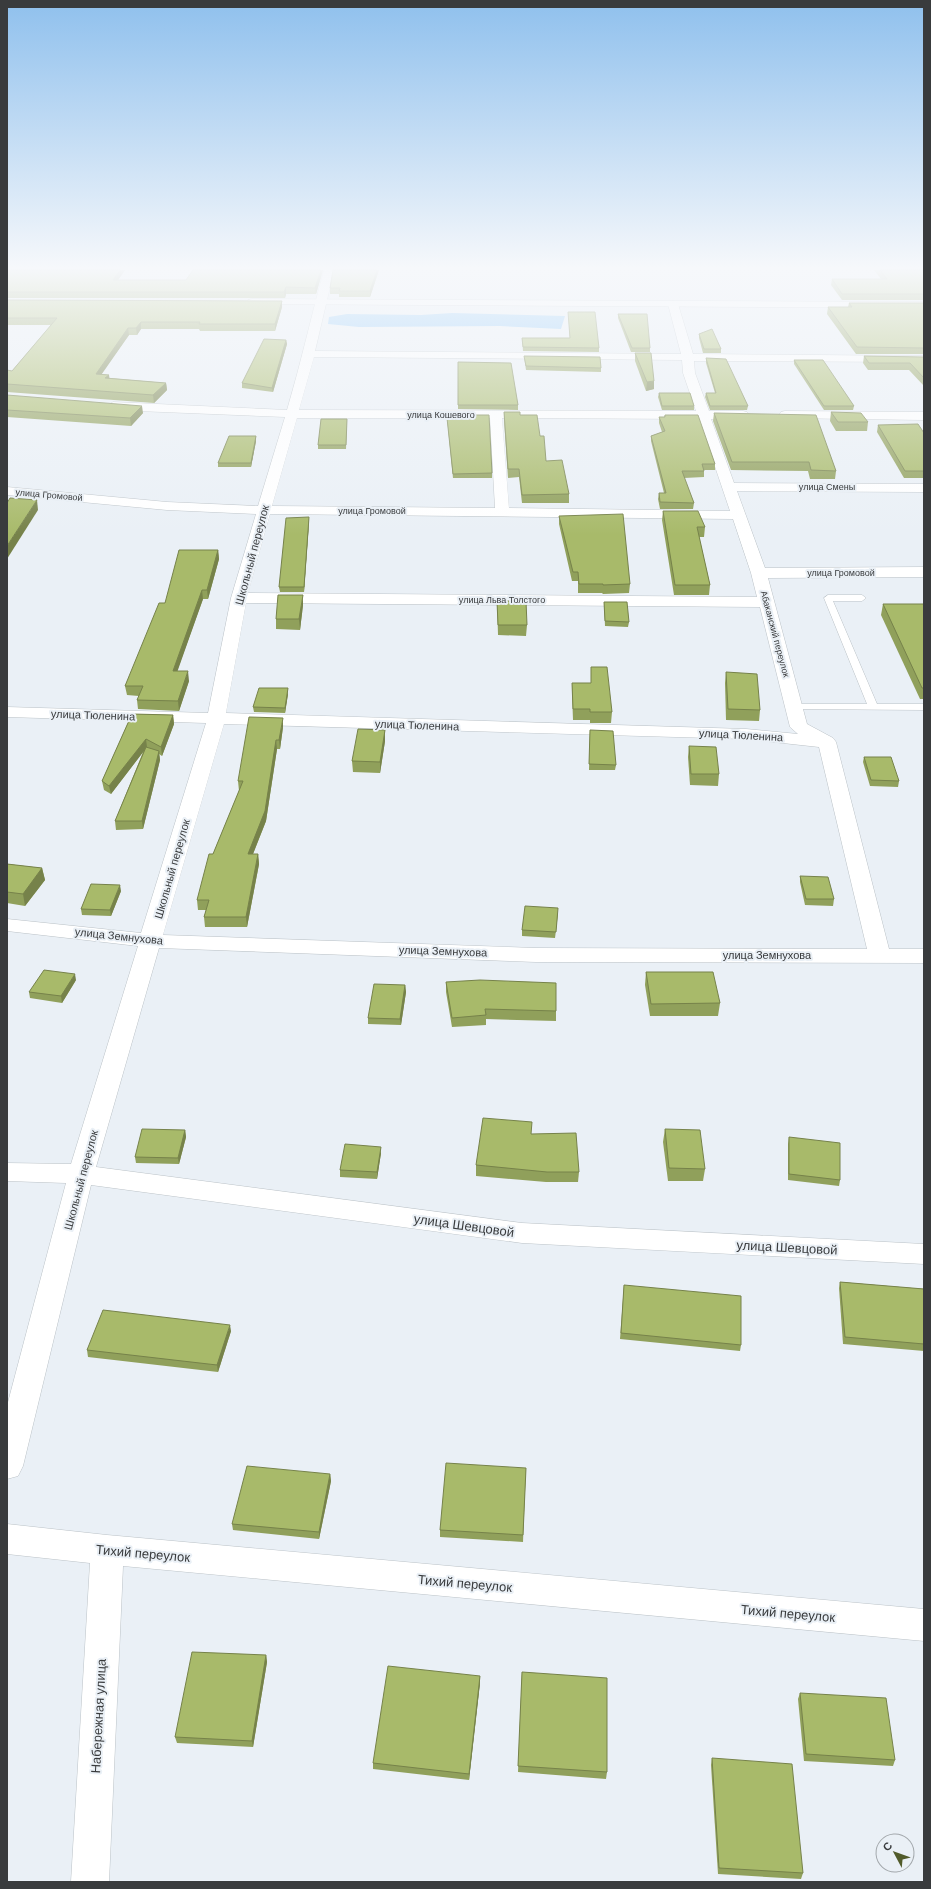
<svg xmlns="http://www.w3.org/2000/svg" width="931" height="1889" viewBox="0 0 931 1889" font-family="'DM Sans',sans-serif">
  <style>
    .green { fill: #82c3fa }
    .lines { fill: none; stroke-linecap: round; stroke-linejoin: round }
    .service-casing { stroke: #bbc2c7; stroke-width: 1 }
    .minor-casing { stroke: #bbc2c7; stroke-width: 1 }
    .tertiary-casing { stroke: #bbc2c7; stroke-width: 1 }
    .service { fill: #fff; fill-rule: evenodd }
    .minor { fill: #fff; fill-rule: evenodd }
    .tertiary { fill: #fff; fill-rule: evenodd }
    .wall { fill: #90a05b }
    .shaded-wall { fill: #76824a }
    .building { fill: #a8ba6a; stroke: #76824a }
    .labels { text-anchor: middle; stroke-width: 4; stroke-linejoin: round; paint-order: stroke }
    .far-street-label { font-size: 9px; fill: #393b3d; stroke: #eaf0f6 }
    .street-label { font-size: 11px; fill: #393b3d; stroke: #eaf0f6 }
    .near-street-label { font-size: 13px; fill: #393b3d; stroke: #eaf0f6 }
  </style>
  <rect width="100%" height="100%" fill="#eaf0f6"/>
  <polygon class="green" points="452,313 565,316 561,329 500,326 359,327 328,324 329,317 347,314 421,315"/>
  <g class="lines">
    <defs>
      <polygon id="service" points="828,595 862,595 866,598 862,601 833,601 877,704 924,704 924,710 791,709 789,707 794,704 867,704 824,598"/>
      <g id="minor">
        <path d="M324 270H334L315 351 681 354 668 304 673 301 678 304 693 354 924 356V362L694 361 695 373 709 411H743L747 412 749 415 747 418 743 419H711L734 483 924 484V492L737 491 765 568 924 567V577L768 578 807 724 833 738 836 742 889 949H924V963L536 962 159 948 96 1167 522 1223 924 1244V1264L522 1243 91 1185 23 1466 18 1476 7 1479V1406L66 1183 7 1181V1163L71 1164 138 946 7 931V919L141 933 206 723 7 717V707L208 713 231 598 256 514 167 510 7 495V487L167 502 258 506 285 417 113 410 107 406 113 402 287 410C301 363 311 317 324 270ZM314 357 682 360 683 373 696 411 299 410ZM297 418H490L495 508 272 506ZM502 418 699 419 730 511 509 508ZM270 514 733 519 751 573 757 597 248 593ZM246 603 760 607 790 727 798 734 746 729 226 713ZM224 724 746 739 819 747 867 949 536 948 163 935Z"/>
        <polygon points="785,411 924,412 924,420 781,418 779,415 781,412"/>
        <polygon points="7,1524 107,1535 924,1609 924,1641 123,1566 109,1882 71,1882 90,1563 7,1554"/>
      </g>
      <polygon id="tertiary" points="252,299 924,302 924,308 248,304 247,302 248,300"/>
    </defs>
    <use href="#service" class="service-casing"/>
    <use href="#minor" class="minor-casing"/>
    <use href="#tertiary" class="tertiary-casing"/>
    <use href="#service" class="service"/>
    <use href="#minor" class="minor"/>
    <use href="#tertiary" class="tertiary"/>
  </g>
  <g class="wall">
    <polygon points="7,270 125,270 118,280 186,280 193,270 323,270 316,294 286,294 285,298 7,298"/>
    <polygon points="333,270 379,270 370,297 339,297 339,294 330,294 330,288"/>
    <polygon points="874,270 924,270 924,300 842,300 831,285 832,279 881,279"/>
    <polygon points="7,300 282,301 282,307 275,331 200,331 199,329 141,329 137,335 129,335 101,374 109,375 109,378 166,383 167,390 154,403 7,392 7,370 12,371 51,325 7,325"/>
    <polygon points="849,303 924,303 924,354 856,354 827,314 828,307 848,307"/>
    <polygon points="568,312 599,348 599,352 523,351 522,338 570,338"/>
    <polygon points="618,314 650,348 650,352 631,352 618,318"/>
    <polygon points="699,334 721,349 721,353 703,353 699,338"/>
    <polygon points="286,340 287,344 273,392 242,388 242,383"/>
    <polygon points="635,353 654,381 654,389 646,391 635,361"/>
    <polygon points="524,356 601,368 601,372 526,370"/>
    <polygon points="864,356 924,357 924,386 909,370 868,370 863,363"/>
    <polygon points="706,358 748,406 747,410 710,410 705,397 706,393 715,393 706,363"/>
    <polygon points="794,360 854,406 853,410 824,410 794,364"/>
    <polygon points="458,362 518,405 518,410 458,409"/>
    <polygon points="659,393 694,406 694,410 662,410 658,397"/>
    <polygon points="7,395 143,413 131,426 7,417"/>
    <polygon points="504,412 540,436 546,461 569,494 569,503 522,503 519,477 508,478 504,420"/>
    <polygon points="831,412 868,422 867,431 836,431 830,421"/>
    <polygon points="714,413 836,471 835,479 810,479 808,471 731,470 713,421"/>
    <polygon points="665,415 715,464 715,470 704,470 704,477 684,478 694,503 693,509 660,509 658,499 659,493 664,493 651,441 651,436 662,432 659,423 659,417 664,417"/>
    <polygon points="447,418 492,473 492,478 453,478"/>
    <polygon points="347,419 346,449 318,449 318,445"/>
    <polygon points="878,425 924,433 924,478 904,478 877,432"/>
    <polygon points="256,436 256,441 251,467 218,467 218,463"/>
    <polygon points="663,511 705,527 704,537 699,537 710,585 709,595 674,595 662,520"/>
    <polygon points="559,516 630,584 629,593 603,594 602,593 578,593 578,581 572,581 559,524"/>
    <polygon points="309,517 309,522 304,592 280,592 279,587"/>
    <polygon points="218,550 219,559 208,599 203,599 177,671 189,681 179,711 138,709 137,700 139,696 127,695 125,686 165,603"/>
    <polygon points="497,601 527,625 526,636 498,635"/>
    <polygon points="604,602 629,622 628,627 605,626"/>
    <polygon points="883,604 924,604 924,699 920,699 881,615"/>
    <polygon points="303,605 300,630 276,629 276,619"/>
    <polygon points="591,667 612,712 611,723 590,723 590,720 573,720 572,693 572,683 591,683"/>
    <polygon points="726,672 760,710 759,721 726,720 725,683"/>
    <polygon points="288,694 285,713 254,712 253,707"/>
    <polygon points="132,714 173,715 174,724 162,756 159,754 160,760 143,829 116,830 115,821 143,752 111,794 104,790 102,781"/>
    <polygon points="283,727 280,749 277,749 266,821 253,854 258,854 259,864 247,927 205,927 204,917 206,910 198,910 197,900 213,854 239,791 238,781"/>
    <polygon points="385,730 385,741 380,773 353,772 352,761"/>
    <polygon points="590,730 616,765 615,770 589,770"/>
    <polygon points="689,746 719,774 718,786 690,785 688,757"/>
    <polygon points="864,757 899,781 898,787 870,786 863,762"/>
    <polygon points="7,864 42,868 45,880 25,906 7,903"/>
    <polygon points="800,876 834,899 833,906 805,905 800,882"/>
    <polygon points="121,891 111,916 82,915 81,909"/>
    <polygon points="558,914 555,938 522,936 522,930"/>
    <polygon points="646,972 720,1003 718,1016 650,1016 645,985"/>
    <polygon points="76,980 62,1003 30,998 29,992"/>
    <polygon points="446,982 556,1011 556,1021 486,1019 486,1025 452,1027 446,992"/>
    <polygon points="405,985 406,992 401,1025 368,1024 368,1018"/>
    <polygon points="665,1129 705,1169 703,1181 668,1181 663,1142"/>
    <polygon points="185,1130 186,1137 179,1164 136,1163 135,1157"/>
    <polygon points="532,1134 579,1172 578,1182 546,1182 476,1176 476,1165"/>
    <polygon points="789,1137 840,1180 839,1186 788,1180 788,1144"/>
    <polygon points="381,1153 377,1179 340,1177 340,1170"/>
    <polygon points="840,1282 924,1289 924,1351 843,1344 839,1288"/>
    <polygon points="624,1285 741,1345 740,1351 620,1339"/>
    <polygon points="231,1331 218,1372 88,1357 87,1350"/>
    <polygon points="526,1468 523,1542 440,1537 440,1530"/>
    <polygon points="330,1474 331,1481 319,1539 233,1530 232,1524"/>
    <polygon points="266,1655 267,1662 253,1747 177,1743 175,1737"/>
    <polygon points="522,1672 607,1772 606,1779 518,1772"/>
    <polygon points="480,1676 480,1683 469,1780 373,1769 373,1763"/>
    <polygon points="800,1693 895,1760 893,1766 804,1761 798,1699"/>
    <polygon points="712,1758 803,1873 801,1879 718,1874 711,1765"/>
  </g>
  <g class="shaded-wall">
    <polygon points="120,270 125,270 114,286 113,280"/>
    <polygon points="321,270 323,270 316,294 315,288"/>
    <polygon points="377,270 379,270 370,297 370,291"/>
    <polygon points="286,287 286,294 285,298 284,292"/>
    <polygon points="282,301 282,307 275,331 275,324"/>
    <polygon points="141,322 141,329 137,335 136,328"/>
    <polygon points="128,328 129,335 97,381 96,374"/>
    <polygon points="286,340 287,344 273,392 272,388"/>
    <polygon points="109,375 110,382 105,378"/>
    <polygon points="654,381 654,389 646,391 647,382"/>
    <polygon points="166,383 167,390 154,403 153,395"/>
    <polygon points="142,406 143,413 131,426 130,418"/>
    <polygon points="256,436 256,441 251,467 251,463"/>
    <polygon points="37,500 38,510 7,559 7,546"/>
    <polygon points="309,517 309,522 304,592 304,587"/>
    <polygon points="218,550 219,559 208,599 207,590"/>
    <polygon points="202,590 203,599 174,681 173,671"/>
    <polygon points="303,595 303,605 300,630 299,619"/>
    <polygon points="188,671 189,681 179,711 178,701"/>
    <polygon points="288,688 288,694 285,713 285,708"/>
    <polygon points="173,715 174,724 162,756 161,747"/>
    <polygon points="283,718 283,727 280,749 279,740"/>
    <polygon points="385,730 385,741 380,773 380,762"/>
    <polygon points="146,739 147,747 111,794 109,786"/>
    <polygon points="276,740 277,749 266,821 249,864 248,854"/>
    <polygon points="159,751 160,760 143,829 142,821"/>
    <polygon points="258,854 259,864 247,927 246,917"/>
    <polygon points="42,868 45,880 25,906 23,894"/>
    <polygon points="120,885 121,891 111,916 110,910"/>
    <polygon points="75,974 76,980 62,1003 61,996"/>
    <polygon points="405,985 406,992 401,1025 400,1019"/>
    <polygon points="185,1130 186,1137 179,1164 178,1158"/>
    <polygon points="381,1147 381,1153 377,1179 377,1172"/>
    <polygon points="230,1325 231,1331 218,1372 217,1365"/>
    <polygon points="330,1474 331,1481 319,1539 319,1532"/>
    <polygon points="266,1655 267,1662 253,1747 252,1741"/>
    <polygon points="480,1676 480,1683 469,1780 469,1774"/>
  </g>
  <g class="building">
    <polygon points="7,270 120,270 113,280 186,280 193,270 321,270 315,288 286,287 284,292 7,292"/>
    <polygon points="333,270 377,270 370,291 339,291 340,288 330,288"/>
    <polygon points="880,270 924,270 924,294 842,294 832,279 887,279"/>
    <polygon points="7,300 282,301 275,324 199,324 200,322 141,322 136,328 128,328 96,374 109,375 105,378 166,383 153,395 7,384 7,370 12,371 57,318 7,318"/>
    <polygon points="849,303 924,303 924,348 857,347 828,307 852,307"/>
    <polygon points="568,312 595,312 599,348 523,347 522,338 570,338"/>
    <polygon points="618,314 647,314 650,348 632,348"/>
    <polygon points="712,329 721,349 704,349 699,334"/>
    <polygon points="264,339 286,340 272,388 242,383"/>
    <polygon points="635,353 651,353 654,381 647,382"/>
    <polygon points="524,356 600,357 601,368 526,366"/>
    <polygon points="864,356 924,357 924,378 910,363 869,363"/>
    <polygon points="706,358 726,359 748,406 710,406 706,393 716,393"/>
    <polygon points="794,360 823,360 854,406 824,406"/>
    <polygon points="458,362 511,363 518,405 458,405"/>
    <polygon points="659,393 690,393 694,406 662,406"/>
    <polygon points="7,395 142,406 130,418 7,410"/>
    <polygon points="504,412 520,412 520,415 537,415 540,436 544,436 546,461 562,460 569,494 522,495 519,469 508,469"/>
    <polygon points="831,412 861,413 868,422 838,422"/>
    <polygon points="714,413 816,415 836,471 811,470 809,462 732,462"/>
    <polygon points="458,415 489,415 492,473 453,474 447,418 458,418"/>
    <polygon points="665,415 698,415 715,464 702,464 704,471 682,471 694,503 660,502 659,493 666,493 651,436 665,431 659,417 665,417"/>
    <polygon points="321,419 347,419 346,445 318,445"/>
    <polygon points="918,424 924,433 924,471 905,471 878,425"/>
    <polygon points="229,436 256,436 251,463 218,463"/>
    <polygon points="10,498 37,500 7,546 7,503"/>
    <polygon points="663,511 698,511 705,527 697,527 710,585 675,585"/>
    <polygon points="623,514 630,584 603,585 603,584 579,584 578,572 573,572 559,516"/>
    <polygon points="309,517 304,587 279,587 286,518"/>
    <polygon points="179,550 218,550 207,590 202,590 173,671 188,671 178,701 137,700 143,686 125,686 159,603 165,603"/>
    <polygon points="278,595 303,595 299,619 276,619"/>
    <polygon points="497,601 526,601 527,625 498,625"/>
    <polygon points="604,602 627,602 629,622 605,621"/>
    <polygon points="883,604 924,604 924,688 922,688"/>
    <polygon points="591,667 607,667 612,712 590,712 590,709 573,709 572,683 591,683"/>
    <polygon points="726,672 757,674 760,710 728,709"/>
    <polygon points="259,688 288,688 285,708 253,707"/>
    <polygon points="132,714 173,715 161,747 146,739 109,786 102,781"/>
    <polygon points="249,717 283,718 279,740 276,740 265,811 248,854 258,854 246,917 204,917 209,900 197,900 209,854 213,854 243,781 238,781"/>
    <polygon points="358,729 385,730 380,762 352,761"/>
    <polygon points="590,730 613,731 616,765 589,764"/>
    <polygon points="689,746 716,747 719,774 691,774"/>
    <polygon points="146,747 159,751 142,821 115,821"/>
    <polygon points="864,757 891,757 899,781 871,780"/>
    <polygon points="7,864 42,868 23,894 7,892"/>
    <polygon points="800,876 828,877 834,899 806,899"/>
    <polygon points="91,884 120,885 110,910 81,909"/>
    <polygon points="525,906 558,908 556,932 522,930"/>
    <polygon points="44,970 75,974 61,996 29,992"/>
    <polygon points="646,972 713,972 720,1003 651,1004"/>
    <polygon points="480,980 556,983 556,1011 485,1009 486,1015 452,1018 446,982"/>
    <polygon points="374,984 405,985 400,1019 368,1018"/>
    <polygon points="483,1118 532,1122 531,1134 576,1133 579,1172 547,1172 476,1165"/>
    <polygon points="142,1129 185,1130 178,1158 135,1157"/>
    <polygon points="665,1129 700,1130 705,1169 669,1168"/>
    <polygon points="789,1137 840,1143 840,1180 789,1174"/>
    <polygon points="345,1144 381,1147 377,1172 340,1170"/>
    <polygon points="840,1282 924,1289 924,1344 845,1337"/>
    <polygon points="624,1285 741,1296 741,1345 621,1333"/>
    <polygon points="103,1310 230,1325 217,1365 87,1350"/>
    <polygon points="446,1463 526,1468 523,1535 440,1530"/>
    <polygon points="247,1466 330,1474 319,1532 232,1524"/>
    <polygon points="192,1652 266,1655 252,1741 175,1737"/>
    <polygon points="388,1666 480,1676 469,1774 373,1763"/>
    <polygon points="522,1672 607,1678 607,1772 518,1766"/>
    <polygon points="800,1693 886,1698 895,1760 806,1754"/>
    <polygon points="712,1758 792,1764 803,1873 719,1868"/>
  </g>
  <linearGradient id="sky" x2="0" y2="1"><stop stop-color="#8fc0ed"/><stop offset="0.5" stop-color="#f6f8fb"/><stop offset="1" stop-color="#f6f8fb" stop-opacity="0"/></linearGradient>
  <rect width="931" height="535" fill="url(#sky)"/>
  <g class="labels">
    <g class="far-street-label">
      <text x="441" y="418">улица Кошевого</text>
      <text x="827" y="490">улица Смены</text>
      <text transform="translate(49 495) rotate(5)" y="3">улица Громовой</text>
      <text x="372" y="514">улица Громовой</text>
      <text x="841" y="576">улица Громовой</text>
      <text x="502" y="603">улица Льва Толстого</text>
      <text transform="translate(775 634) rotate(75)" y="3">Абаканский переулок</text>
    </g>
    <g class="street-label">
      <text transform="translate(252 555) rotate(-75)" y="4">Школьный переулок</text>
      <text transform="translate(93 715) rotate(2)" y="4">улица Тюленина</text>
      <text transform="translate(417 725) rotate(2)" y="4">улица Тюленина</text>
      <text transform="translate(741 735) rotate(3)" y="4">улица Тюленина</text>
      <text transform="translate(172 869) rotate(-74)" y="4">Школьный переулок</text>
      <text transform="translate(119 936) rotate(6)" y="4">улица Земнухова</text>
      <text transform="translate(443 951) rotate(2)" y="4">улица Земнухова</text>
      <text x="767" y="959">улица Земнухова</text>
      <text transform="translate(81 1180) rotate(-75)" y="4">Школьный переулок</text>
    </g>
    <g class="near-street-label">
      <text transform="translate(464 1225) rotate(8)" y="5">улица Шевцовой</text>
      <text transform="translate(787 1247) rotate(3)" y="5">улица Шевцовой</text>
      <text transform="translate(143 1553) rotate(5)" y="5">Тихий переулок</text>
      <text transform="translate(465 1583) rotate(5)" y="5">Тихий переулок</text>
      <text transform="translate(788 1613) rotate(5)" y="5">Тихий переулок</text>
      <text transform="translate(98 1716) rotate(-87)" y="5">Набережная улица</text>
    </g>
  </g>
  <rect width="931" height="1889" fill="none" stroke="#393b3d" stroke-width="16"/>
  <g transform="translate(895 1853) rotate(311)"><circle r="19" fill="#eaf0f6" stroke="#a3a8ac"/>
  <path d="M0-3L7 15L0 10L-7 15Z" fill="#515b2b"/>
  <text y="-6" font-size="11" font-weight="bold" text-anchor="middle" fill="#393b3d">С</text>
  </g>
</svg>
